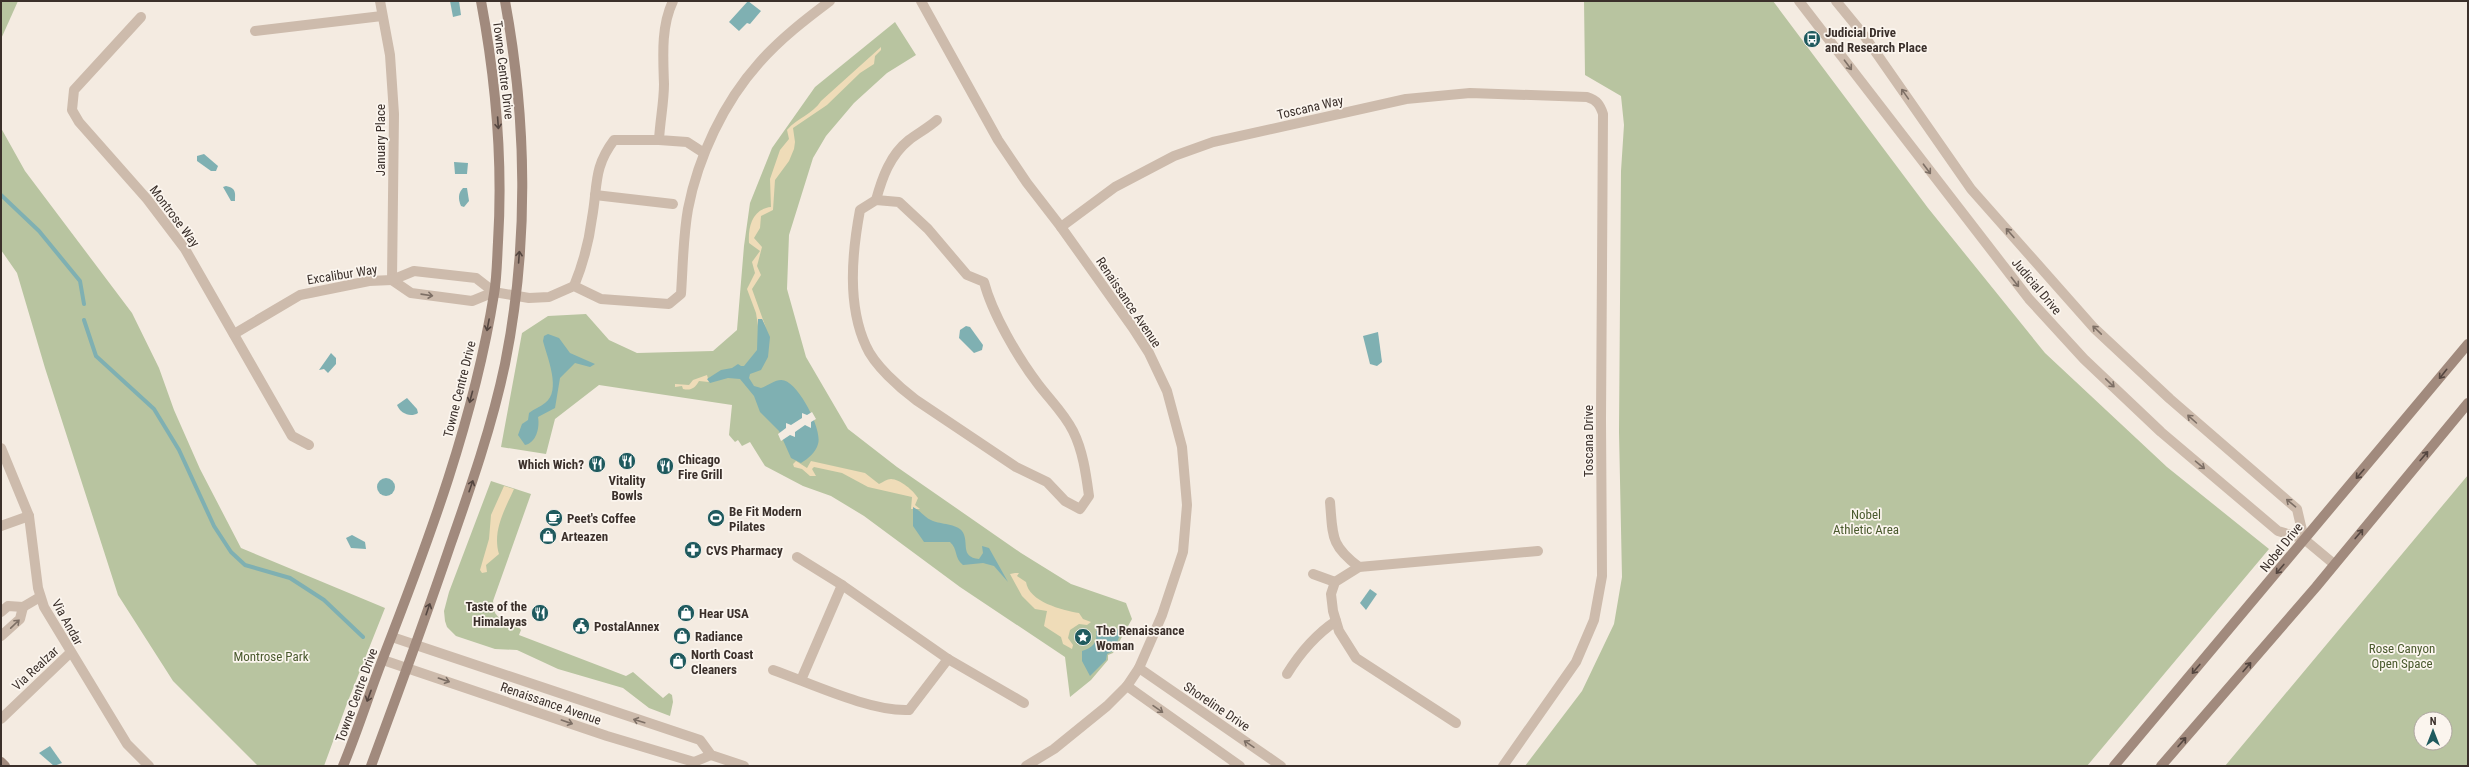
<svg xmlns="http://www.w3.org/2000/svg" width="2469" height="767" viewBox="0 0 2469 767" font-family="'Roboto Condensed',sans-serif">
  <style>
    .green { fill: #b8c4a0; fill-rule: evenodd }
    .sand { fill: #efdcb8 }
    .water { fill: #7fb0b2 }
    .pier { fill: #f4ebe1 }
    .lines { fill: none; stroke-linecap: round; stroke-linejoin: round }
    .stream { stroke: #7fb0b2; stroke-width: 4 }
    .minor { stroke: #cdbbac; stroke-width: 10 }
    .tertiary { stroke: #cdbbac; stroke-width: 10 }
    .secondary { stroke: #a18a7d; stroke-width: 10 }
    .oneway { stroke: #7d6f65 }
    .oneway2 { stroke: #544640 }
    .labels { text-anchor: middle; stroke-width: 3.5; stroke-linejoin: round; paint-order: stroke }
    .poi-label { font-size: 13px; font-weight: bold; fill: #3b302b; stroke: #fbf5ee; text-anchor: start }
    .street-label { font-size: 13px; fill: #3b302b; stroke: #fbf5ee }
    .park-label { font-size: 13px; fill: #4a5a2e; stroke: #fbf5ee }
  </style>
  <rect width="100%" height="100%" fill="#f4ebe1"/>
  <g class="green">
    <polygon points="1,1 18,1 1,39"/>
    <polygon points="1584,1 1773,1 1928,208 2045,353 2167,467 2269,549 2087,766 1525,766 1582,691 1614,624 1622,577 1619,432 1621,171 1624,125 1621,96 1585,75"/>
    <polygon points="895,22 916,55 887,73 854,103 826,136 813,158 789,235 787,289 806,357 848,429 897,467 1021,553 1071,584 1126,603 1132,619 1113,653 1108,655 1108,660 1091,680 1070,697 1065,657 960,587 864,516 831,496 803,486 765,466 750,442 742,446 738,440 735,442 729,435 732,405 599,385 555,419 546,454 501,447 522,333 548,316 586,314 609,340 637,353 713,351 737,330 744,246 750,203 772,148 815,87"/>
    <polygon points="1,128 25,171 132,313 159,368 174,410 200,469 241,548 385,608 346,706 324,766 258,766 173,681 118,595 45,368 17,273 1,250"/>
    <path d="M2468 475V766H2225ZM2421 719H2445V743H2421Z"/>
    <polygon points="491,481 531,494 493,601 495,613 500,619 497,621 501,625 515,623 521,630 519,635 626,676 633,672 663,698 669,693 672,695 673,702 670,716 649,708 623,688 558,669 517,650 495,649 456,636 447,627 445,621 444,611 449,592"/>
  </g>
  <g class="sand">
    <path d="M881 47V50L875 56 874 64 860 73 827 105 793 128 795 142 794 149 789 161 775 180 773 210 761 216 760 228 754 238 762 247 757 266 761 275 752 289 766 328 762 319H758V326L756 313 747 289 755 273 752 262 760 251 749 243C748 227 752 209 771 207L770 179 780 150 789 139 787 130C797 118 813 114 821 101Z"/>
    <path d="M707 375 709 382 699 381C695 388 691 391 683 389L682 386 675 387V384L689 385 693 380Z"/>
    <path d="M796 461 807 468 811 461 865 473 879 484C883 482 887 479 891 479 900 479 914 491 918 498L915 505 920 509H911L912 497 868 487 842 473 814 467 812 469 816 476H810L802 469 794 467 793 464Z"/>
    <path d="M504 486 514 489C505 509 492 531 499 554L486 565 487 572 482 573 480 570 489 539 491 515Z"/>
    <path d="M1015 573H1019L1017 576 1026 582C1029 602 1062 610 1079 613L1083 619 1091 622 1087 625 1079 624 1070 630 1068 638 1073 645 1072 649 1063 644 1061 637 1044 626 1047 611 1035 609 1022 596 1010 574Z"/>
  </g>
  <g class="water">
    <polygon points="450,1 459,1 461,15 453,17"/>
    <polygon points="748,1 761,11 750,24 747,23 739,31 729,22"/>
    <polygon points="204,154 218,166 216,171 211,171 197,161 197,156"/>
    <polygon points="454,162 468,163 467,174 455,174"/>
    <path d="M226 186C237 188 235 194 235 201H231L223 187Z"/>
    <path d="M463 188H467L469 201 464 207 461 206C458 199 458 193 463 188Z"/>
    <path d="M758 319H762L770 337 768 357 761 370 750 374 749 378 754 386 761 388C767 386 775 380 781 380 797 379 823 430 818 444 816 452 808 459 801 463L791 458 779 431 760 412 754 396 740 379 728 378 710 383 707 379 721 370 732 368 738 364 741 366H744L757 350Z"/>
    <polygon points="966,326 970,327 983,345 982,350 974,353 959,338 960,330"/>
    <polygon points="1378,332 1382,362 1377,366 1370,364 1363,336"/>
    <path d="M548 334 559 338 570 353 595 364 590 367 575 363 560 378 555 408 538 417C540 428 536 443 525 445L518 435 522 424 528 420 529 413C534 409 540 407 545 403 562 391 547 357 543 341L544 336Z"/>
    <polygon points="331,353 336,358 336,364 328,373 324,369 319,370"/>
    <path d="M407 398 417 409 418 413C410 418 400 413 397 405Z"/>
    <circle cx="386" cy="487" r="9"/>
    <path d="M913 507C921 511 925 518 933 521 940 524 957 524 962 531 970 542 959 557 979 559L983 553 982 546 989 548 1008 582 994 566 983 563 963 565C954 558 958 549 950 542H924L913 526Z"/>
    <polygon points="352,535 365,542 366,549 351,548 346,538"/>
    <polygon points="1370,589 1377,594 1366,610 1360,603"/>
    <path d="M1113 628 1122 631 1113 651 1107 654 1106 660 1090 676 1082 661V651C1092 648 1098 643 1096 631Z"/>
    <polygon points="50,746 62,763 54,766 39,753"/>
  </g>
  <polygon class="pier" points="812,412 816,419 811,422 811,428 805,425 795,432 795,437 790,435 781,441 778,434 786,428 786,423 791,425 802,418 802,413 807,415"/>
  <g class="lines">
    <g class="stream">
      <polyline points="1,195 39,231 80,281 84,304"/>
      <polyline points="84,320 96,356 154,409 179,450 214,526 231,552 245,565 290,578 324,600 363,637"/>
    </g>
    <g class="minor">
      <polyline points="380,1 390,55 394,114 392,280"/>
      <path d="M673 1C661 26 663 56 664 84 664 102 660 121 659 140L687 142 704 153"/>
      <polyline points="141,17 74,90 72,110 79,122 147,199 185,249 292,436 309,445"/>
      <polyline points="255,31 382,16"/>
      <polyline points="595,195 673,204"/>
      <path d="M876 200 899 202 928 229 967 275 984 282C992 313 1018 358 1038 384 1050 400 1064 413 1073 431 1083 451 1086 474 1089 496L1080 509 1065 501 1047 482 1016 467 916 400C900 388 874 365 866 346 847 305 852 253 860 210Z"/>
      <path d="M876 200C882 178 890 155 909 140 918 133 928 128 937 120"/>
      <polyline points="392,280 411,293 472,301 494,292"/>
      <path d="M574 286C583 264 589 242 592 218 598 185 593 168 614 140H659"/>
      <path d="M234 334 300 295 369 281 392 280 414 271 476 278 494 292 529 298 549 297 574 286 601 299 669 304 681 294C683 265 683 237 688 209 698 157 724 102 759 63 780 39 806 19 830 1"/>
      <polyline points="1,448 29,516 38,588 44,607 127,744 149,766"/>
      <path d="M1330 502C1333 536 1330 545 1359 567"/>
      <polyline points="1,526 29,516"/>
      <polyline points="797,557 842,585 948,659 1024,703"/>
      <polyline points="1313,574 1335,582"/>
      <polyline points="1,612 8,606 23,607 40,597"/>
      <polyline points="1,636 20,619 23,607"/>
      <path d="M773 670C810 683 871 712 909 710"/>
      <path d="M1287 674C1300 653 1315 635 1336 621"/>
      <polyline points="801,680 842,585"/>
      <polyline points="909,710 948,659"/>
      <polyline points="1,719 70,653"/>
      <polyline points="1456,723 1356,658 1339,631 1333,611 1331,594 1335,582 1359,567 1538,551"/>
    </g>
    <g class="tertiary">
      <polyline points="921,1 998,140 1027,183 1061,227 1133,328 1149,353 1167,391 1182,447 1187,505 1183,552 1162,615 1139,668 1127,686 1107,706 1054,749 1026,766"/>
      <polyline points="1799,1 2029,299 2084,359 2161,432 2278,531 2304,539 2334,564"/>
      <polyline points="1836,1 1863,34 1971,189 2094,328 2170,399 2297,509 2304,539"/>
      <path d="M1061 227 1115 187 1174 156 1213 142 1406 99 1470 93 1587 97C1597 100 1600 105 1603 114L1601 420 1602 576 1594 620 1576 662 1503 766"/>
      <polyline points="392,637 700,740 711,755 744,766"/>
      <polyline points="383,660 607,736 694,762 711,755"/>
      <polyline points="1139,668 1281,766"/>
      <polyline points="1127,686 1240,766"/>
    </g>
    <g class="secondary">
      <polyline points="1,762 5,766"/>
      <path d="M343 766C358 730 369 694 383 658 429 540 474 419 494 294 497 277 497 259 498 242 503 161 496 81 481 1"/>
      <path d="M371 766C398 693 425 620 450 546 471 486 492 426 505 364 529 245 527 120 505 1"/>
      <polyline points="2114,766 2468,344"/>
      <polyline points="2161,766 2316,587 2468,403"/>
    </g>
  </g>
  <defs><path id="oneway-shaft" d="M-6 0H5M1.5-3L5.5 0L1.5 3" fill="none" stroke-width="1.6" stroke-linecap="round" stroke-linejoin="round"/></defs>
  <g class="oneway">
    <use href="#oneway-shaft" transform="translate(1848 65) rotate(53)"/>
    <use href="#oneway-shaft" transform="translate(1905 94) rotate(-125)"/>
    <use href="#oneway-shaft" transform="translate(1927 169) rotate(53)"/>
    <use href="#oneway-shaft" transform="translate(2010 233) rotate(-131)"/>
    <use href="#oneway-shaft" transform="translate(2015 282) rotate(52)"/>
    <use href="#oneway-shaft" transform="translate(427 295) rotate(8)"/>
    <use href="#oneway-shaft" transform="translate(2097 330) rotate(-136)"/>
    <use href="#oneway-shaft" transform="translate(2110 383) rotate(44)"/>
    <use href="#oneway-shaft" transform="translate(2192 419) rotate(-138)"/>
    <use href="#oneway-shaft" transform="translate(2200 465) rotate(40)"/>
    <use href="#oneway-shaft" transform="translate(2291 503) rotate(-140)"/>
    <use href="#oneway-shaft" transform="translate(15 624) rotate(-44)"/>
    <use href="#oneway-shaft" transform="translate(444 680) rotate(19)"/>
    <use href="#oneway-shaft" transform="translate(1158 709) rotate(35)"/>
    <use href="#oneway-shaft" transform="translate(639 721) rotate(-163)"/>
    <use href="#oneway-shaft" transform="translate(567 722) rotate(19)"/>
    <use href="#oneway-shaft" transform="translate(1249 744) rotate(-146)"/>
  </g>
  <g class="oneway2">
    <use href="#oneway-shaft" transform="translate(498 123) rotate(86)"/>
    <use href="#oneway-shaft" transform="translate(519 257) rotate(-86)"/>
    <use href="#oneway-shaft" transform="translate(488 325) rotate(101)"/>
    <use href="#oneway-shaft" transform="translate(2443 374) rotate(129)"/>
    <use href="#oneway-shaft" transform="translate(471 397) rotate(105)"/>
    <use href="#oneway-shaft" transform="translate(2424 456) rotate(-50)"/>
    <use href="#oneway-shaft" transform="translate(2360 474) rotate(131)"/>
    <use href="#oneway-shaft" transform="translate(471 486) rotate(-71)"/>
    <use href="#oneway-shaft" transform="translate(2359 534) rotate(-50)"/>
    <use href="#oneway-shaft" transform="translate(2280 569) rotate(130)"/>
    <use href="#oneway-shaft" transform="translate(428 609) rotate(-71)"/>
    <use href="#oneway-shaft" transform="translate(2247 667) rotate(-49)"/>
    <use href="#oneway-shaft" transform="translate(2196 669) rotate(130)"/>
    <use href="#oneway-shaft" transform="translate(369 696) rotate(110)"/>
    <use href="#oneway-shaft" transform="translate(2182 742) rotate(-49)"/>
  </g>
  <defs>
    <symbol id="bus-disc" viewBox="-11 -11 22 22"><circle r="9.5" fill="#1f5a5e" stroke="#fbf5ee"/><path d="M-5-6H5V4H4V6H2V4H-2V6H-4V4H-5ZM-3.5-4V0h7V-4ZM-3.5 1.2v1.5H-2V1.2ZM2 1.2v1.5H3.5V1.2Z" fill="#fff"/></symbol>
    <symbol id="restaurant-disc" viewBox="-11 -11 22 22"><circle r="9.5" fill="#1f5a5e" stroke="#fbf5ee"/><path d="M-5-6h1v4h1v-4h1v4h1v-4h1v5L-1.5 .5V6h-2V.5L-5-1ZM5-6V6H3V1.5H1.5Q1.5-4 5-6Z" fill="#fff"/></symbol>
    <symbol id="cafe-disc" viewBox="-11 -11 22 22"><circle r="9.5" fill="#1f5a5e" stroke="#fbf5ee"/><path d="M-5.5-4.5H6V0H3Q3 3.5 0 3.5H-2.5Q-5.5 3.5-5.5 0ZM3-3.2v2h1.7v-2ZM-6 4.5H4V6H-6Z" fill="#fff"/></symbol>
    <symbol id="stadium-disc" viewBox="-11 -11 22 22"><circle r="9.5" fill="#1f5a5e" stroke="#fbf5ee"/><path d="M0-5a6.5 5 0 1 0 0 10a6.5 5 0 1 0 0-10ZM-3.5-1.8h7v3.6h-7Z" fill="#fff"/></symbol>
    <symbol id="shop-disc" viewBox="-11 -11 22 22"><circle r="9.5" fill="#1f5a5e" stroke="#fbf5ee"/><path d="M-5-2.5h2.3a2.7 3.5 0 0 1 5.4 0H5L5.5 6h-11ZM-1.5-2.5h3a1.5 2.3 0 0 0-3 0Z" fill="#fff"/></symbol>
    <symbol id="pharmacy-disc" viewBox="-11 -11 22 22"><circle r="9.5" fill="#1f5a5e" stroke="#fbf5ee"/><path d="M-2-6h4v4h4v4h-4v4h-4v-4h-4v-4h4Z" fill="#fff"/></symbol>
    <symbol id="civic-disc" viewBox="-11 -11 22 22"><circle r="9.5" fill="#1f5a5e" stroke="#fbf5ee"/><path d="M-.6-6.5H3V-4.5H.6V-3L4-1V1h2V6H-6V1h2V-1L-.6-3ZM-1.2 2.5V6h2.4V2.5Z" fill="#fff"/></symbol>
    <symbol id="sight-disc" viewBox="-11 -11 22 22"><circle r="9.5" fill="#1f5a5e" stroke="#fbf5ee"/><path d="M0-6L1.8-2.2L6-1.7L2.9 1.2L3.7 5.4L0 3.3L-3.7 5.4L-2.9 1.2L-6-1.7L-1.8-2.2Z" fill="#fff"/></symbol>
  </defs>
  <g fill-rule="evenodd">
    <use href="#bus-disc" x="1802" y="29" width="20" height="20"/>
    <use href="#restaurant-disc" x="617" y="451" width="20" height="20"/>
    <use href="#restaurant-disc" x="587" y="454" width="20" height="20"/>
    <use href="#restaurant-disc" x="655" y="456" width="20" height="20"/>
    <use href="#cafe-disc" x="544" y="508" width="20" height="20"/>
    <use href="#stadium-disc" x="706" y="508" width="20" height="20"/>
    <use href="#shop-disc" x="538" y="526" width="20" height="20"/>
    <use href="#pharmacy-disc" x="683" y="540" width="20" height="20"/>
    <use href="#restaurant-disc" x="530" y="603" width="20" height="20"/>
    <use href="#shop-disc" x="676" y="603" width="20" height="20"/>
    <use href="#civic-disc" x="571" y="616" width="20" height="20"/>
    <use href="#shop-disc" x="672" y="626" width="20" height="20"/>
    <use href="#sight-disc" x="1073" y="627" width="20" height="20"/>
    <use href="#shop-disc" x="668" y="651" width="20" height="20"/>
  </g>
  <g class="labels">
    <g class="poi-label">
      <text x="1825" y="37">Judicial Drive<tspan x="1825" dy="15">and Research Place</tspan></text>
      <text x="678" y="464">Chicago<tspan x="678" dy="15">Fire Grill</tspan></text>
      <text x="584" y="469" text-anchor="end">Which Wich?</text>
      <text x="627" y="485" text-anchor="middle">Vitality<tspan x="627" dy="15">Bowls</tspan></text>
      <text x="729" y="516">Be Fit Modern<tspan x="729" dy="15">Pilates</tspan></text>
      <text x="567" y="523">Peet's Coffee</text>
      <text x="561" y="541">Arteazen</text>
      <text x="706" y="555">CVS Pharmacy</text>
      <text x="527" y="611" text-anchor="end">Taste of the<tspan x="527" dy="15">Himalayas</tspan></text>
      <text x="699" y="618">Hear USA</text>
      <text x="594" y="631">PostalAnnex</text>
      <text x="1096" y="635">The Renaissance<tspan x="1096" dy="15">Woman</tspan></text>
      <text x="695" y="641">Radiance</text>
      <text x="691" y="659">North Coast<tspan x="691" dy="15">Cleaners</tspan></text>
    </g>
    <g class="street-label">
      <text transform="translate(504 70) rotate(83)" y="5">Towne Centre Drive</text>
      <text transform="translate(1310 107) rotate(-13)" y="5">Toscana Way</text>
      <text transform="translate(380 140) rotate(-90)" y="5">January Place</text>
      <text transform="translate(175 216) rotate(53)" y="5">Montrose Way</text>
      <text transform="translate(342 274) rotate(-9)" y="5">Excalibur Way</text>
      <text transform="translate(2037 286) rotate(50)" y="5">Judicial Drive</text>
      <text transform="translate(1129 302) rotate(56)" y="5">Renaissance Avenue</text>
      <text transform="translate(459 389) rotate(-76)" y="5">Towne Centre Drive</text>
      <text transform="translate(1588 441) rotate(-90)" y="5">Toscana Drive</text>
      <text transform="translate(2281 547) rotate(-51)" y="5">Nobel Drive</text>
      <text transform="translate(68 622) rotate(61)" y="5">Via Andar</text>
      <text transform="translate(35 668) rotate(-43)" y="5">Via Realzar</text>
      <text transform="translate(356 695) rotate(-70)" y="5">Towne Centre Drive</text>
      <text transform="translate(551 703) rotate(19)" y="5">Renaissance Avenue</text>
      <text transform="translate(1217 706) rotate(34)" y="5">Shoreline Drive</text>
    </g>
    <g class="park-label">
      <text x="1866" y="519">Nobel<tspan x="1866" dy="15">Athletic Area</tspan></text>
      <text x="2402" y="653">Rose Canyon<tspan x="2402" dy="15">Open Space</tspan></text>
      <text x="271" y="661">Montrose Park</text>
    </g>
  </g>
  <rect width="2469" height="767" fill="none" stroke="#3b302b" stroke-width="4"/>
  <g transform="translate(2433 731)"><circle r="19" fill="#fbf5ee" stroke="#aea6a0"/>
  <path d="M0-3L7 15L0 10L-7 15Z" fill="#1f5a5e"/>
  <text y="-6" font-size="11" font-weight="bold" text-anchor="middle" fill="#3b302b">N</text>
  </g>
</svg>
